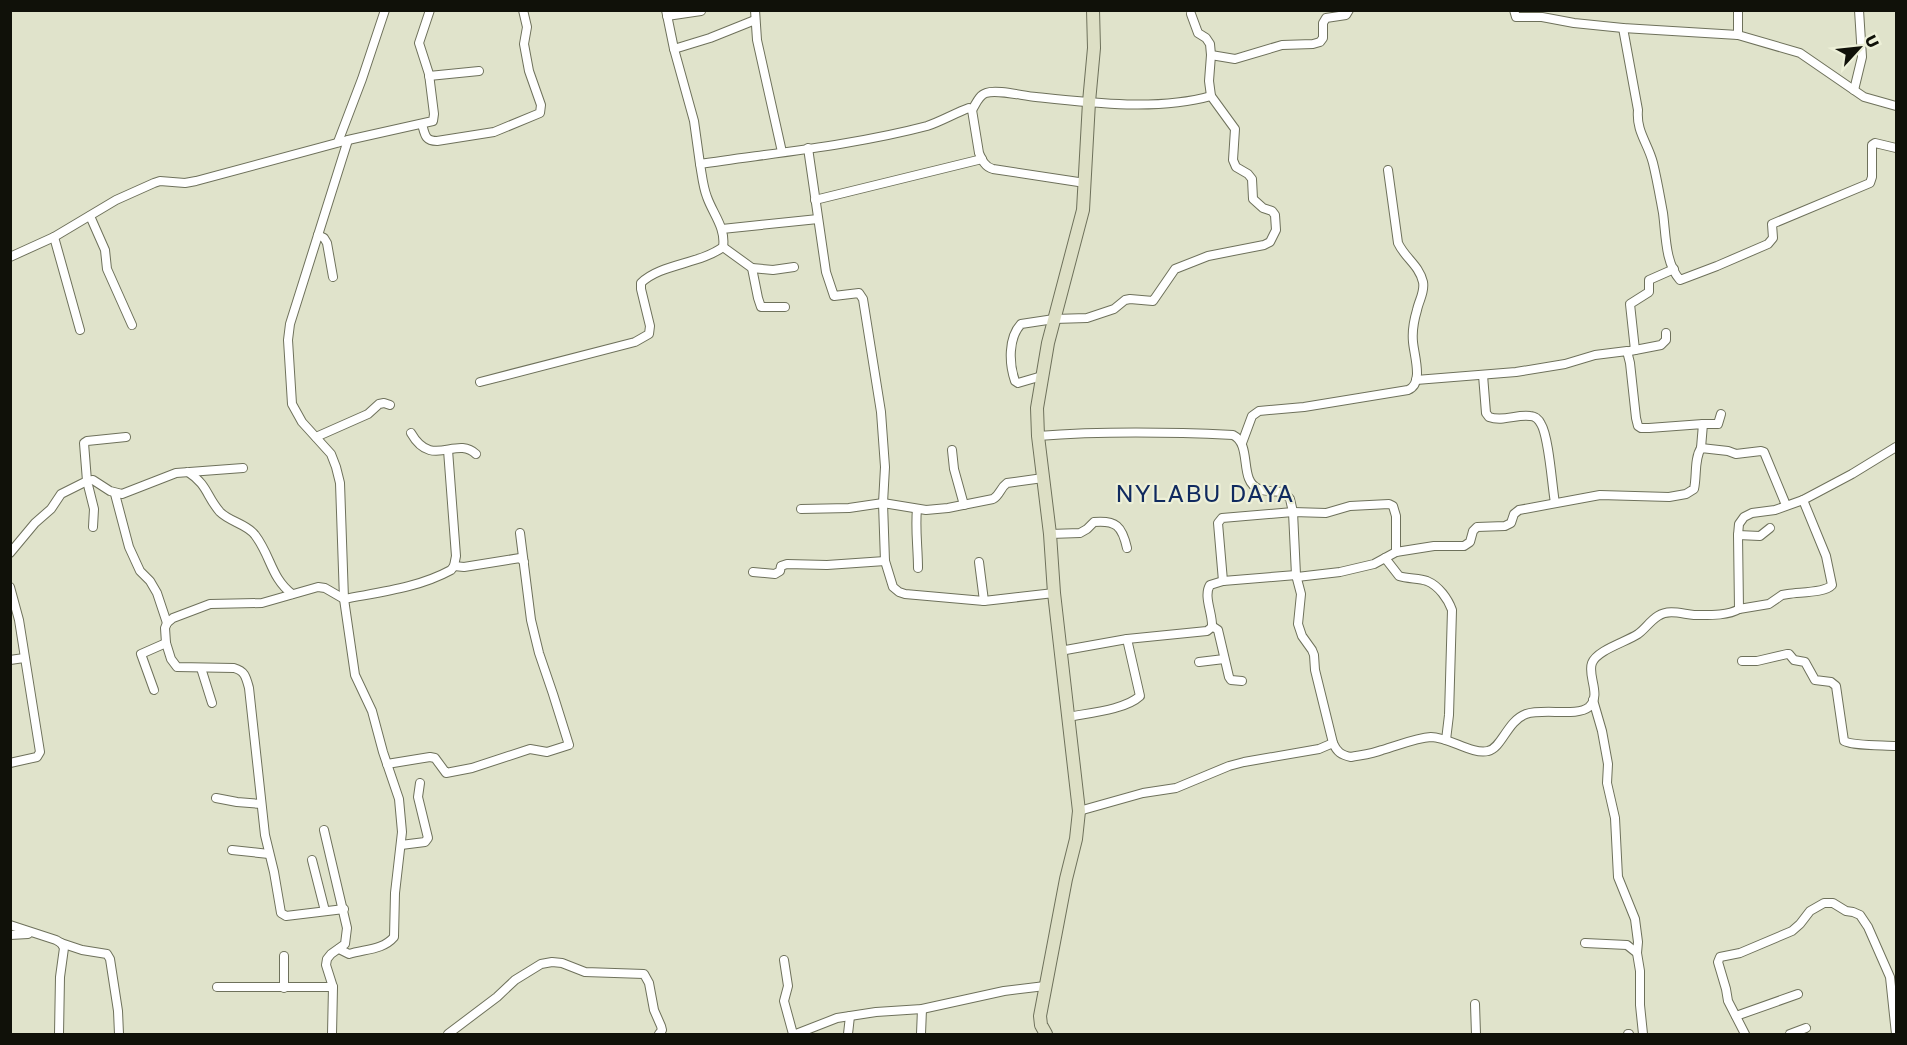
<svg xmlns="http://www.w3.org/2000/svg" width="1907" height="1045" viewBox="0 0 1907 1045" font-family="'Golos Text',sans-serif">
  <style>
    .lines { fill: none; stroke-linecap: round; stroke-linejoin: round }
    .street-casing { stroke: #6e715b; stroke-width: 10 }
    .secondary-casing { stroke: #6e715b; stroke-width: 14 }
    .street { stroke: #fff; stroke-width: 8 }
    .secondary { stroke: #dddfc5; stroke-width: 12 }
    .labels { text-anchor: middle; stroke-width: 4.5; stroke-linejoin: round; paint-order: stroke }
    .quarter-label { font-size: 24px; letter-spacing: 1.5px; fill: #102a5f; stroke: #edf0d8 }
  </style>
  <rect width="100%" height="100%" fill="#e0e3cb"/>
  <g class="lines">
    <defs>
      <g id="street">
        <path d="M666 10 674 49 694 121 700 164C774 153 855 145 927 126 942 121 955 113 969 108L972 110 979 153C982 160 985 167 993 169L1085 183"/>
        <polyline points="755,10 757,40 782,152"/>
        <polyline points="1514,10 1516,17 1542,17 1574,23 1623,28 1738,35 1800,53 1864,97 1896,106"/>
        <polyline points="1191,14 1198,33 1206,38 1210,44 1211,55"/>
        <polyline points="667,16 701,11"/>
        <path d="M1623 28 1638 110C1636 132 1648 143 1653 163 1657 179 1660 197 1663 213 1666 235 1665 263 1680 280L1717 266 1768 244 1773 238 1772 224 1870 183 1872 177V145L1875 143 1896 148"/>
        <polyline points="1738,35 1738,10"/>
        <polyline points="674,49 710,38 755,20"/>
        <polyline points="429,76 479,71"/>
        <polyline points="1854,90 1862,57 1859,10"/>
        <path d="M972 110C976 104 979 95 986 93 997 89 1023 96 1036 97 1091 103 1158 111 1211 96"/>
        <path d="M422 124C425 135 425 141 437 141L494 132 540 113 541 105 529 71 524 44 527 27 523 10"/>
        <polyline points="338,142 362,79 385,10"/>
        <polyline points="808,148 826,272 834,296 859,293 863,299 881,412 885,467 883,503 885,561 893,587 899,592 905,594 984,601 1054,593"/>
        <polyline points="815,200 982,159"/>
        <polyline points="90,216 105,250 107,269 132,325"/>
        <polyline points="722,229 818,219"/>
        <polyline points="318,235 324,238 327,243 333,277"/>
        <polyline points="54,237 80,330"/>
        <polyline points="723,247 752,268 758,298 761,307 785,307"/>
        <polyline points="10,257 54,237 116,200 154,183 160,181 185,183 196,181 348,140 433,121 434,114 429,74 419,43 430,10"/>
        <polyline points="752,268 773,270 794,267"/>
        <polyline points="1635,350 1630,304 1649,292 1649,280 1674,269"/>
        <polyline points="1630,351 1661,345 1666,340 1666,333"/>
        <path d="M1483 375 1486 413 1489 417C1503 422 1517 414 1530 416 1535 416 1539 420 1541 424 1549 437 1552 486 1555 503"/>
        <path d="M1042 376 1018 383 1015 381C1009 364 1008 338 1021 324L1054 319 1087 318 1114 309 1125 300 1130 299 1153 301 1175 269 1208 256 1264 245 1270 242 1276 230 1275 215 1272 211 1263 208 1253 199 1252 179 1248 174 1236 167 1233 160 1235 129 1211 96 1209 81 1211 55 1235 59 1282 45 1313 44 1320 42 1323 38V23L1326 18 1346 15 1349 10"/>
        <polyline points="1416,380 1516,372 1565,364 1595,355 1627,351 1630,363 1636,418 1638,426 1641,428 1649,428 1703,424 1701,448"/>
        <path d="M480 382 635 342 649 334 650 326 641 289V283C660 264 700 264 723 247 726 228 713 214 707 197 703 187 702 175 700 164"/>
        <polyline points="1703,424 1718,424 1721,414"/>
        <path d="M411 433C432 470 456 435 476 454"/>
        <path d="M1038 436C1103 431 1168 432 1233 435 1253 445 1238 481 1259 489 1266 492 1276 491 1284 492L1290 499 1293 512 1296 575 1301 594 1298 624 1302 636 1312 650 1314 655 1315 670 1333 743C1337 752 1341 755 1351 757 1361 755 1372 754 1382 750 1397 746 1415 738 1431 737 1449 737 1472 755 1488 751 1502 748 1507 721 1526 714 1544 708 1577 717 1589 707 1602 695 1587 676 1592 663 1597 650 1626 642 1638 634 1645 629 1650 621 1658 616 1669 609 1682 614 1694 615 1707 615 1728 616 1739 609L1738 535 1739 524 1744 517 1752 513 1775 510 1803 500 1852 474 1896 447"/>
        <polyline points="316,437 368,414 379,404 384,403 390,405"/>
        <path d="M1242 443 1252 416 1259 411 1304 407 1408 390C1424 384 1414 355 1413 342 1412 332 1414 320 1417 310 1419 300 1425 292 1423 282 1419 265 1405 258 1398 243L1388 170"/>
        <polyline points="952,450 954,469 964,505"/>
        <path d="M188 472C208 485 206 496 220 512 230 522 247 524 255 535 271 556 271 578 292 594"/>
        <polyline points="115,494 129,547 140,571 150,581 157,593 167,623"/>
        <path d="M801 509 849 508 883 503 926 510 948 508 993 499C1000 495 1000 488 1007 483L1043 478"/>
        <path d="M917 509C915 529 918 548 918 568"/>
        <polyline points="93,527 94,509 87,481 93,480 110,491 122,494 176,473 243,468"/>
        <path d="M1050 534 1080 533 1087 529 1094 522C1116 520 1122 526 1127 548"/>
        <polyline points="1738,535 1760,536 1770,528"/>
        <polyline points="10,553 35,523 51,509 61,494 87,481 84,443 87,441 126,437"/>
        <path d="M1385 558 1399 576C1408 579 1419 578 1427 581 1439 586 1448 599 1452 610L1449 715 1446 740"/>
        <polyline points="979,562 984,601"/>
        <polyline points="454,566 464,567 520,558 524,562"/>
        <polyline points="753,572 775,574 780,571 781,566 787,564 827,565 885,561"/>
        <path d="M1297 577 1340 572 1374 564 1396 552 1434 546H1464L1470 542 1473 531 1477 527 1505 526 1511 523 1514 514 1519 510 1600 495 1669 497 1686 494 1694 489C1697 476 1694 459 1701 448L1728 451 1736 454 1761 451 1764 452 1786 505"/>
        <polyline points="1223,581 1218,523 1222,518 1293,512 1326,513 1350,506 1389,504 1393,506 1396,516 1396,552"/>
        <polyline points="10,587 19,620 40,752 37,757 10,763"/>
        <path d="M1739 609 1769 604 1782 595 1788 594C1800 592 1825 593 1832 585L1826 556 1803 500"/>
        <polyline points="1212,626 1218,630 1229,677 1231,680 1242,681"/>
        <path d="M1060 651 1127 639 1207 631 1212 627C1213 614 1203 596 1210 585L1223 581 1296 575"/>
        <polyline points="10,660 24,658"/>
        <path d="M1742 661H1757L1787 654H1789L1794 660 1805 662 1815 680 1831 682 1836 686 1844 741C1853 746 1883 745 1896 746"/>
        <polyline points="1199,662 1224,659"/>
        <polyline points="201,668 212,703"/>
        <polyline points="154,690 141,654 166,643"/>
        <polyline points="1593,700 1602,731 1608,764 1607,783 1615,818 1618,877 1635,919 1638,942 1637,953"/>
        <path d="M1068 717C1088 713 1125 710 1140 696L1127 639"/>
        <polyline points="387,764 430,757 435,758 446,773 472,768 530,749 547,752 569,745 553,694 539,653 531,620 520,533"/>
        <polyline points="216,798 237,802 261,804"/>
        <polyline points="1079,811 1143,793 1176,788 1229,766 1244,762 1319,749 1333,743"/>
        <polyline points="324,830 347,928 345,944 331,954 327,959 326,965 333,987 332,1034"/>
        <polyline points="401,845 425,842 428,838 418,797 420,783"/>
        <polyline points="232,850 269,854"/>
        <polyline points="312,860 325,911"/>
        <path d="M344 909 286 916 281 913 274 872 265 835 249 688C246 677 245 671 234 668L177 667 171 659 166 643 165 628 167 623 173 618 210 604 262 603 318 587 325 588 344 599C380 592 418 588 451 570L454 566 456 556 448 450"/>
        <polyline points="10,925 56,940 61,943 64,948 60,977 59,1034"/>
        <polyline points="10,935 28,934"/>
        <polyline points="61,943 82,950 107,954 110,959 118,1011 119,1034"/>
        <polyline points="1585,943 1627,945 1637,953 1640,971 1640,1005 1643,1034"/>
        <path d="M339 949 349 954C365 949 383 950 394 937L395 893 402 832 399 799 383 752 372 711 355 675 344 599 340 483 336 467 331 454 302 422 292 404 288 340 290 324 348 140"/>
        <polyline points="784,960 788,986 784,1001 793,1034"/>
        <polyline points="217,987 333,987"/>
        <polyline points="284,988 284,956"/>
        <polyline points="1475,1004 1476,1034"/>
        <polyline points="1736,1016 1798,994"/>
        <polyline points="448,1034 497,997 515,980 541,964 552,962 562,963 585,972 644,974 649,983 654,1010 661,1026 662,1030 659,1034"/>
        <polyline points="796,1034 837,1018 876,1012 922,1009 1004,991 1045,986"/>
        <polyline points="848,1034 850,1016"/>
        <polyline points="921,1034 922,1009"/>
        <polyline points="1628,1034 1629,1034"/>
        <polyline points="1745,1034 1728,1001 1726,989 1718,962 1720,957 1740,953 1792,931 1800,924 1810,911 1824,903 1833,903 1846,911 1853,912 1860,915 1868,927 1890,977 1896,1034"/>
        <polyline points="1790,1034 1806,1028"/>
      </g>
      <polyline id="secondary" points="1046,1034 1041,1025 1040,1016 1066,879 1076,839 1079,811 1054,593 1050,534 1038,436 1037,408 1048,343 1083,210 1089,102 1094,48 1093,10"/>
    </defs>
    <use href="#street" class="street-casing"/>
    <use href="#secondary" class="secondary-casing"/>
    <use href="#street" class="street"/>
    <use href="#secondary" class="secondary"/>
  </g>
  <g class="labels">
    <g class="quarter-label">
      <text x="1205" y="502">NYLABU DAYA</text>
    </g>
  </g>
  <rect width="1907" height="1045" fill="none" stroke="#101109" stroke-width="24"/>
  <g transform="translate(1859 48) rotate(63)" stroke="#edf0d8" stroke-width="4.5" paint-order="stroke">
  <path d="M0-4.5L10 22L0 15L-10 22Z" fill="#101109"/>
  <text y="-9" font-size="16" font-weight="bold" text-anchor="middle" fill="#101109">U</text>
  </g>
</svg>
